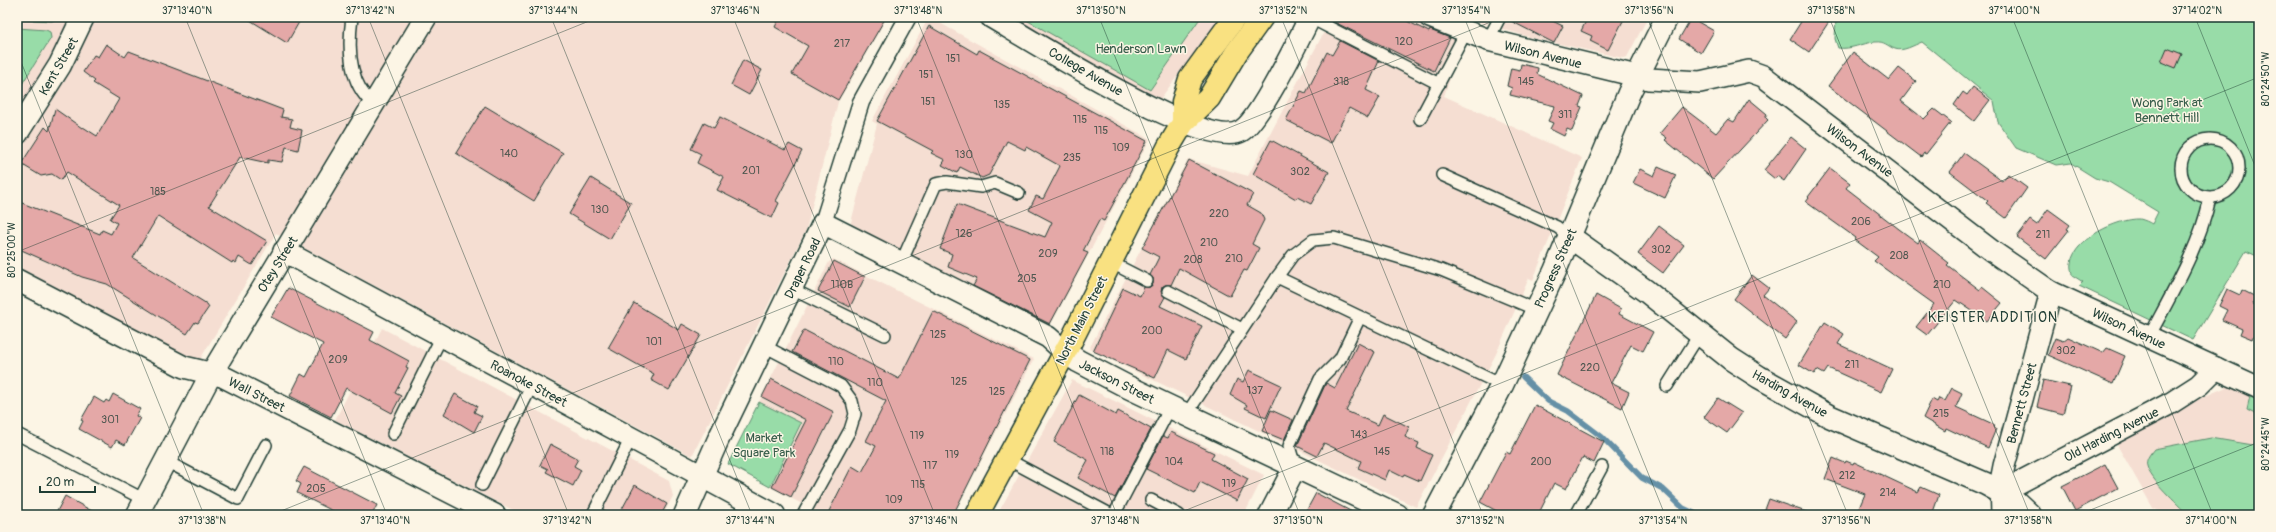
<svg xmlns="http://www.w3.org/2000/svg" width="2276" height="532" viewBox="0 0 2276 532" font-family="Pangolin,sans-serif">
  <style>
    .built { fill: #f5ded2 }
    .green { fill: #98dca8; stroke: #5c8c6e }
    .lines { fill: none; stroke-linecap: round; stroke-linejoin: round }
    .stream { stroke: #6590a6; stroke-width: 5.5 }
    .building { fill: #e4a8a7; stroke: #1f3d34 }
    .service-casing { stroke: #1f3d34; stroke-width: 14 }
    .pedestrian-casing { stroke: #1f3d34; stroke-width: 19 }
    .minor-casing { stroke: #1f3d34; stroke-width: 24 }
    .tertiary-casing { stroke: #1f3d34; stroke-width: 25 }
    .primary-casing { stroke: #1f3d34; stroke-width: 25 }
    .service { stroke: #fcf5e5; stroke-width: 11 }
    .pedestrian { stroke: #fcf5e5; stroke-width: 16 }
    .minor { stroke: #fcf5e5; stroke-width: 21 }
    .tertiary { stroke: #fcf5e5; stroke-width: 22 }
    .primary { stroke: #f9e181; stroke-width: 22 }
    .ticks { fill: none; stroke: #1f3d34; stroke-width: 1; stroke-opacity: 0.45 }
    .labels { text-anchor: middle; stroke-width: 3; stroke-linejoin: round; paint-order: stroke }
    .number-label { font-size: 11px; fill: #505851 }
    .park-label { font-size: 13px; fill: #375d4b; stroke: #fcf5e5 }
    .street-label { font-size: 13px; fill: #1f3d34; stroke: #fcf5e5 }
    .neighbourhood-label { font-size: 14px; letter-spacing: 1px; fill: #1f3d34; stroke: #fcf5e5 }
    .neatline { fill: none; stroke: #1f3d34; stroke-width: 1.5 }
    .ticks-label { font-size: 10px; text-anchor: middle; fill: #1f3d34 }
  </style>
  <rect width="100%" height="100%" fill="#fcf5e5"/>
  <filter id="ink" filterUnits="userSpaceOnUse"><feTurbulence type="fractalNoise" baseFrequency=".025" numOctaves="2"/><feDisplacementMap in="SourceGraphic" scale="8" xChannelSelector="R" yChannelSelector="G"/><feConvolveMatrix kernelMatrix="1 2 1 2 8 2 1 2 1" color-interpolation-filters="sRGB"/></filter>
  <g filter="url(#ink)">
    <g class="built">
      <polygon points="17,17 887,17 838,102 806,230 692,456 276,233 196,366 17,273"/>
      <polygon points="929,17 1150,139 1049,328 850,226 877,124 872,121"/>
      <polygon points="994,17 1222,17 1154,107"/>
      <polygon points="1332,17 1409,17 1462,42 1444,96 1582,158 1533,280 1529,278 1496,354 1416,507 1089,349 1188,159 1248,176"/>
      <polygon points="1466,17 1491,17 1487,25"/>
      <polygon points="1505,17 1648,17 1627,57 1623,58 1533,38 1499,28"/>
      <polygon points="833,259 1034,359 953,515 823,515 770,487 801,423 759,402 829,262"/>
      <polygon points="382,328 669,481 673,496 663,515 523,515 335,420"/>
      <polygon points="1072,380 1264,475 1244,515 997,515"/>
      <polygon points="2229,386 2250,396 2247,409 2259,415 2259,515 2166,515 2153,508 2116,443 2203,397"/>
    </g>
    <g class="green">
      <polygon points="17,17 60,17 52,21 17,19"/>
      <polygon points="1021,17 1201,17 1150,90"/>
      <path d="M1836 17H2259V257L2246 251 2193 340 2079 286 2083 282 2072 275C2072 272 2070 267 2071 263 2074 239 2118 218 2140 219 2144 220 2149 222 2152 224L2158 212 2109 182 2095 178 2071 163 2056 165 2016 148 1998 122 1994 101 1922 42C1914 45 1903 52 1895 49 1887 46 1885 41 1875 42 1862 43 1851 50 1838 48L1835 39Z"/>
      <polygon points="17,28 46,30 50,32 51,38 17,92"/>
      <polygon points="2250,396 2259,401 2259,415 2247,409"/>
      <polygon points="759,402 801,423 770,487 728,464"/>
      <path d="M2211 438 2259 446V515H2188C2178 504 2150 480 2147 466 2145 460 2150 454 2154 449Z"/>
    </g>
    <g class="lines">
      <polyline class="stream" points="1523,377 1548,401 1568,411 1602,437 1642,478 1663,489 1683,508 1698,515"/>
    </g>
    <g class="building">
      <polygon points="245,17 302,17 287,43"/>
      <polygon points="780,17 886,17 838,100 792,74 808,46 775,27"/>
      <polygon points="1324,17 1399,17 1429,32 1430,30 1450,38 1434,71"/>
      <polygon points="1507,17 1544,17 1563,26 1554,43 1507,19"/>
      <polygon points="1588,17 1625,17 1608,50 1590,41 1592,36 1581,31"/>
      <polygon points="1804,17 1832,17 1809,52 1790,39"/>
      <polygon points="1691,18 1714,31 1701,53 1679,39"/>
      <polygon points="929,26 977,54 979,50 1147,141 1104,221 1100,219 1083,251 1088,253 1050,324 973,286 977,279 948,267 952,254 940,249 957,204 1045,237 1052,222 1029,210 1036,196 1043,199 1060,166 1026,147 1025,150 1007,141 989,175 982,178 960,167 957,173 942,165 945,160 931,153 933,151 877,121"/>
      <polygon points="1340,41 1379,61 1366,90 1380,97 1368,118 1349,108 1331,143 1286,120 1301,91 1306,93 1327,52 1332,55"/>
      <polygon points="106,44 125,57 129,51 283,110 281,117 292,119 290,127 302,130 298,150 286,147 282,162 268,160 268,163 240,157 209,206 267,241 252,265 239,257 236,263 233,261 232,263 158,216 133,258 207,304 209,307 198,323 195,322 187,334 107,284 82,277 17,248 17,201 100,234 102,230 111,234 117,223 110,219 119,205 67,172 61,180 52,174 41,176 21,164 45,127 49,131 55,109 82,128 83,127 97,136 119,99 93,83 95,81 83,72 94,55 98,57"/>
      <polygon points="2167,48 2182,54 2176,68 2161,62"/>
      <polygon points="1853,52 1889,80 1899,68 1916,81 1901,101 1924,119 1934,109 1951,122 1926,154 1924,153 1921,157 1828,86"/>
      <polygon points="743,60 762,70 749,95 731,85"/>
      <polygon points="1521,64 1538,68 1537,74 1583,96 1579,106 1582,107 1572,131 1567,129 1564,136 1550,129 1553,123 1548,121 1555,106 1510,95 1512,88 1507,86 1511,68 1520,70"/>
      <polygon points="1973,87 1990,100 1974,121 1954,105 1963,92 1967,95"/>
      <polygon points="1749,99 1767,114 1765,117 1768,120 1713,179 1665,140 1667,138 1660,133 1682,107 1716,133 1728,119 1734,122"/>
      <polygon points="485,106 563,153 534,201 456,153"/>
      <polygon points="720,117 785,150 789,144 802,151 776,201 779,203 772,218 717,190 724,177 697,163 701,154 691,149 704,123 714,128"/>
      <polygon points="1791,137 1806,149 1784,181 1777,176 1775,179 1764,170"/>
      <polygon points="1271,140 1329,172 1311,204 1297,197 1296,199 1253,174"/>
      <polygon points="1964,153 2002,181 2008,174 2027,188 2006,218 1986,203 1988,201 1950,172"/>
      <polygon points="1189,160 1253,194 1247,205 1261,213 1264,220 1252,244 1259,248 1247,271 1244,270 1230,296 1179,268 1171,285 1165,285 1162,287 1161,292 1165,297 1160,306 1202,326 1186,359 1168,350 1155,378 1093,351 1123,288 1140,296 1144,287 1150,287 1153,284 1153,278 1150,275 1159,257 1142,248"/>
      <polygon points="1658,167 1676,175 1665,198 1633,183 1640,169 1654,176"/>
      <polygon points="1830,168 1850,183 1846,188 1899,229 1918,243 1920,240 1949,263 1947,265 1980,290 1982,287 2002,303 1987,321 1956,300 1927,335 1916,327 1934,304 1874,261 1878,257 1855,240 1856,238 1806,202 1809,198 1808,197"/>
      <polygon points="591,178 631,203 610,239 569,214"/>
      <polygon points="2048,209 2070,225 2067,229 2069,230 2046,259 2017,237 2030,220 2037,225"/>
      <polygon points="1659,226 1684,245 1663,273 1638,254"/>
      <polygon points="834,261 865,277 850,307 818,291"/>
      <polygon points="1752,275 1769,288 1763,295 1797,322 1785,339 1734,299"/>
      <polygon points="288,288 374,332 370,340 409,361 406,367 408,368 395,393 401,396 392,413 346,388 331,417 290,396 301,374 306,377 323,344 271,317"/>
      <polygon points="2227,289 2240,295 2242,290 2256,297 2253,304 2259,307 2259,338 2254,336 2252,339 2240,334 2242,329 2222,320 2227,310 2219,306"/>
      <polygon points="1596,295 1621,309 1619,314 1653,332 1643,351 1631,345 1611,383 1629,392 1622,408 1557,375"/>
      <polygon points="634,303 679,330 682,324 701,335 669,390 651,380 654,374 608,348"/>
      <polygon points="933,311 1030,360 953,515 827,515 852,466 862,472 876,446 866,441 886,401 792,352 804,330 899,379"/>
      <polygon points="1825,322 1844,334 1838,344 1892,369 1881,392 1828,368 1824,374 1817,370 1814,374 1799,365"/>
      <polygon points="2068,337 2103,353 2107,348 2125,356 2113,384 2048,355 2055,338 2063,341"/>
      <polygon points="1358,343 1375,352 1346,411 1378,425 1383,414 1409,427 1405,437 1419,443 1417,448 1432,455 1420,481 1404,474 1403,477 1389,470 1385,480 1358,468 1361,461 1324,443 1317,456 1297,446 1326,383 1335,388"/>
      <polygon points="1249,370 1281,385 1266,418 1245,408 1247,405 1230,395 1237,379 1243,382"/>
      <polygon points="771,379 834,412 791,497 772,487 806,420 762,397"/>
      <polygon points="2043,380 2070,386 2063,414 2037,407"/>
      <polygon points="1952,388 1962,393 1956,407 1995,425 1994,428 1996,429 1988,448 1946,428 1945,431 1923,418 1932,399 1937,402 1939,398 1945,401"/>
      <polygon points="113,394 140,409 136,416 140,418 125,445 116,440 112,447 79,429 83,421 81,420 94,397 104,403 106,400 109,402"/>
      <polygon points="455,394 477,406 474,412 482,416 474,432 444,414"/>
      <polygon points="1079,395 1116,415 1118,411 1151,429 1115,498 1078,478 1088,460 1054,442"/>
      <polygon points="1718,398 1742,413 1727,433 1704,417"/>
      <polygon points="1535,405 1604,442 1594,463 1583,457 1566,489 1554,483 1538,515 1504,515 1480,502 1506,452 1510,454"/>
      <polygon points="1271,410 1293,420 1284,440 1262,431"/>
      <polygon points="1171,432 1214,453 1211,459 1248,479 1237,501 1200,482 1195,493 1146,469 1163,436 1168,438"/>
      <polygon points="550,444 578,459 574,466 581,470 573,486 546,472 548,469 540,465"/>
      <polygon points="1833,458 1845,463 1846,461 1853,464 1854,462 1918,492 1921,487 1939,495 1932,515 1856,515 1865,494 1825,479"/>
      <polygon points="2105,464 2118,488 2075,511 2062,486"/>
      <polygon points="304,467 377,505 372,515 341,515 297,493 301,484 296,481"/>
      <polygon points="635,485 667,504 661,515 629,515 621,511"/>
      <polygon points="1316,493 1358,515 1304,515"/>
      <polygon points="65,496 99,515 55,515"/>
      <polygon points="1769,499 1809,513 1809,515 1763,515"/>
    </g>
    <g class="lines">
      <defs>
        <g id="service">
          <path d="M352 17C348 47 348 83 373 104"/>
          <polyline points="1309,17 1439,84"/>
          <polyline points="1488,40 1500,17"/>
          <polyline points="1420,119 1466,32"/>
          <circle cx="2210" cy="168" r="29"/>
          <polyline points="1442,175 1557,227 1570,237"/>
          <polyline points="1110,262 1147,281"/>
          <polyline points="901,263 936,184 947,182 981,187 995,183 1019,193"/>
          <polyline points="1277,277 1502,385"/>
          <polyline points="792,289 885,335"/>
          <polyline points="1168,291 1242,329"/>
          <path d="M2149 337C2173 291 2199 248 2210 198"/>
          <polyline points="764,346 841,386 852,401 855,414 850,430 803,515"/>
          <polyline points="1667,386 1699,335"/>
          <polyline points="1186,415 1277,277 1293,255 1313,240 1334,238 1441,270 1537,310"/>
          <polyline points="17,434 145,500"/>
          <polyline points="393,434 442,336"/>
          <polyline points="1007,459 1112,515"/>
          <polyline points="166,461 238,499 266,445"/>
          <polyline points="1295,466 1289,446 1320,379 1340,359 1360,317"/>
          <polyline points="482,485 532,385"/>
          <polyline points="1151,500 1179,515"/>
          <polyline points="600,515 594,512 631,438"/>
          <polyline points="1114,515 1170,408"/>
          <polyline points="1576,515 1602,467"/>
        </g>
        <polyline id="pedestrian" points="823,223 861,102 908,17"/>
        <g id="minor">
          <path d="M991 17C1029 39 1207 152 1241 131 1259 121 1299 39 1310 17"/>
          <polyline points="1430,17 1488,40 1649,79 1700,82 1749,71 1763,76 1992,251 2051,292 2259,388"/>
          <polyline points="284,251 702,476 718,440 823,223 1048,337 1065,352"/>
          <polyline points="17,280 184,367 222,376 495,515"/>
          <polyline points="2001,492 2171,403 2199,385 2216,368"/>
          <polyline points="137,515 211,374 426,17"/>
          <polyline points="2002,515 2001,481 2004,466 2051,292"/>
        </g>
        <g id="tertiary">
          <polyline points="17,133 60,65 83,17"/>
          <polyline points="1570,237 1646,291 1731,359 1759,377 1829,416 1986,484 2013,499 2030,515"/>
          <polyline points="1065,352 1078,361 1128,387 1397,515"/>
          <polyline points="685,515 702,476 774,515"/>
          <polyline points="1270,515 1295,467"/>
          <polyline points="1434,515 1502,385 1555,271 1629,93 1667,17"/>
        </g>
        <g id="primary">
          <polyline points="1183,123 1183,102 1190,79 1235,17"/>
          <polyline points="977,515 1071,341 1168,148 1183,123 1209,98 1236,53 1262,17"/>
        </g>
      </defs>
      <use href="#service" class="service-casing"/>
      <use href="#pedestrian" class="pedestrian-casing"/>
      <use href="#minor" class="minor-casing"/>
      <use href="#tertiary" class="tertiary-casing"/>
      <use href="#primary" class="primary-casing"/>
      <use href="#service" class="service"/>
      <use href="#pedestrian" class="pedestrian"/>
      <use href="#minor" class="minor"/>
      <use href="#tertiary" class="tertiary"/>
      <use href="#primary" class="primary"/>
    </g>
  </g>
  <path class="ticks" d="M185 17 387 515M368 17 569 515M551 17 752 515M733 17 935 515M916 17 1117 515M1099 17 1300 515M1281 17 1483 515M1464 17 1665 515M1647 17 1848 515M1829 17 2030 515M2012 17 2213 515M2195 17 2259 176M17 52 204 515M17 252 599 17M17 504 21 515M271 515 1503 17M1174 515 2259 77M2078 515 2259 442"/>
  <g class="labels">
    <g class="number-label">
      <text x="1404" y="45">120</text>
      <text x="842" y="47">217</text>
      <text x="953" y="62">151</text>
      <text x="926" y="78">151</text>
      <text x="1341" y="85">318</text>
      <text x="1526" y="85">145</text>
      <text x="928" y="105">151</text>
      <text x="1002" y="108">135</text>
      <text x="1565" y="118">311</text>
      <text x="1080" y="123">115</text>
      <text x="1101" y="134">115</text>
      <text x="1121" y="151">109</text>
      <text x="509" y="157">140</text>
      <text x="964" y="158">130</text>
      <text x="1072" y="161">235</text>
      <text x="751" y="174">201</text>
      <text x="1300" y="175">302</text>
      <text x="158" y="195">185</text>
      <text x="600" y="213">130</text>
      <text x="1219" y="217">220</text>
      <text x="1861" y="225">206</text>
      <text x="964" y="237">126</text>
      <text x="2043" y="238">211</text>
      <text x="1209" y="246">210</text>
      <text x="1661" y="253">302</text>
      <text x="1048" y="257">209</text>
      <text x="1899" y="259">208</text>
      <text x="1234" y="262">210</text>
      <text x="1193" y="263">208</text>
      <text x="1027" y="282">205</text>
      <text x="842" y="288">110B</text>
      <text x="1942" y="288">210</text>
      <text x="1152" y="334">200</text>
      <text x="938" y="338">125</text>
      <text x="654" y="345">101</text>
      <text x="2066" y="354">302</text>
      <text x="338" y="363">209</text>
      <text x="836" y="365">110</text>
      <text x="1852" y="368">211</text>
      <text x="1590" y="371">220</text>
      <text x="959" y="385">125</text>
      <text x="875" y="386">110</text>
      <text x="1255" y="394">137</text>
      <text x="997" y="395">125</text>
      <text x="1941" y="417">215</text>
      <text x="110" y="423">301</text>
      <text x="1359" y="438">143</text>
      <text x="917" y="439">119</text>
      <text x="1107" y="455">118</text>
      <text x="1382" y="455">145</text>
      <text x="952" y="458">119</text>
      <text x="1174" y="465">104</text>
      <text x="1541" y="465">200</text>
      <text x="930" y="469">117</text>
      <text x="1847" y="479">212</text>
      <text x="1229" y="487">119</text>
      <text x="918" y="488">115</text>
      <text x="316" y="492">205</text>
      <text x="1888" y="496">214</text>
      <text x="894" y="503">109</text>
    </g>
    <g class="park-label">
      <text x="1141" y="53">Henderson Lawn</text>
      <text x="2167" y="107">Wong Park at<tspan x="2167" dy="15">Bennett Hill</tspan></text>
      <text x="764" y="442">Market<tspan x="764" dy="15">Square Park</tspan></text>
    </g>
    <g class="street-label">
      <text transform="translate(1543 54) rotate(14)" y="5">Wilson Avenue</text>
      <text transform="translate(58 66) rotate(-60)" y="5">Kent Street</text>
      <text transform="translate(1086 71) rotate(30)" y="5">College Avenue</text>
      <text transform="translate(1860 150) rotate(37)" y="5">Wilson Avenue</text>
      <text transform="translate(277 264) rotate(-58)" y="5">Otey Street</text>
      <text transform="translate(802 268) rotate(-64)" y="5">Draper Road</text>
      <text transform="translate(1555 268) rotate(-66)" y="5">Progress Street</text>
      <text transform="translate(1081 320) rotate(-63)" y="5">North Main Street</text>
      <text transform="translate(2129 328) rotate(25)" y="5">Wilson Avenue</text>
      <text transform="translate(1117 381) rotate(27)" y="5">Jackson Street</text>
      <text transform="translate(529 383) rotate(28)" y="5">Roanoke Street</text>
      <text transform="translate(1790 393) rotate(29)" y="5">Harding Avenue</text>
      <text transform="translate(257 394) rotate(27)" y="5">Wall Street</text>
      <text transform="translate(2021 403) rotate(-75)" y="5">Bennett Street</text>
      <text transform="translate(2111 434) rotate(-27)" y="5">Old Harding Avenue</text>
    </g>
    <g class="neighbourhood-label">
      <text x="1993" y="322">KEISTER ADDITION</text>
    </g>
  </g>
  <rect width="2276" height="532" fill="none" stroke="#fcf5e5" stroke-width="44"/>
  <path d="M40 486v6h55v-6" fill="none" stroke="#1f3d34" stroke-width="2"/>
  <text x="46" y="486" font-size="12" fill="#1f3d34" stroke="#fcf5e5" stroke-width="3" paint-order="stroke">20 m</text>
  <rect x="22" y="22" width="2232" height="488" class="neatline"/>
  <g class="ticks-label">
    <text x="187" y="14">37°13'40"N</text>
    <text x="370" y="14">37°13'42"N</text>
    <text x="553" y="14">37°13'44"N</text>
    <text x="735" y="14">37°13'46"N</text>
    <text x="918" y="14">37°13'48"N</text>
    <text x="1101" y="14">37°13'50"N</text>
    <text x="1283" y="14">37°13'52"N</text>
    <text x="1466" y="14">37°13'54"N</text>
    <text x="1649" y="14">37°13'56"N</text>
    <text x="1831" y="14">37°13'58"N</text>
    <text x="2014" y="14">37°14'00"N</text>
    <text x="2197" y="14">37°14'02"N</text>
    <text transform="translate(2265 79) rotate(-90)" y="4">80°24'50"W</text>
    <text transform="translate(11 250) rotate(-90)" y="4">80°25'00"W</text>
    <text transform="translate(2265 444) rotate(-90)" y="4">80°24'45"W</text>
    <text x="202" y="524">37°13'38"N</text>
    <text x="385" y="524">37°13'40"N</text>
    <text x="567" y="524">37°13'42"N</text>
    <text x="750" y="524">37°13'44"N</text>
    <text x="933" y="524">37°13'46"N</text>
    <text x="1115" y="524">37°13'48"N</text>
    <text x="1298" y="524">37°13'50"N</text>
    <text x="1480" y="524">37°13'52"N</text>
    <text x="1663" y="524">37°13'54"N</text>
    <text x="1846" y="524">37°13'56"N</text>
    <text x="2028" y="524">37°13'58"N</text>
    <text x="2211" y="524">37°14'00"N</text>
  </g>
</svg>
